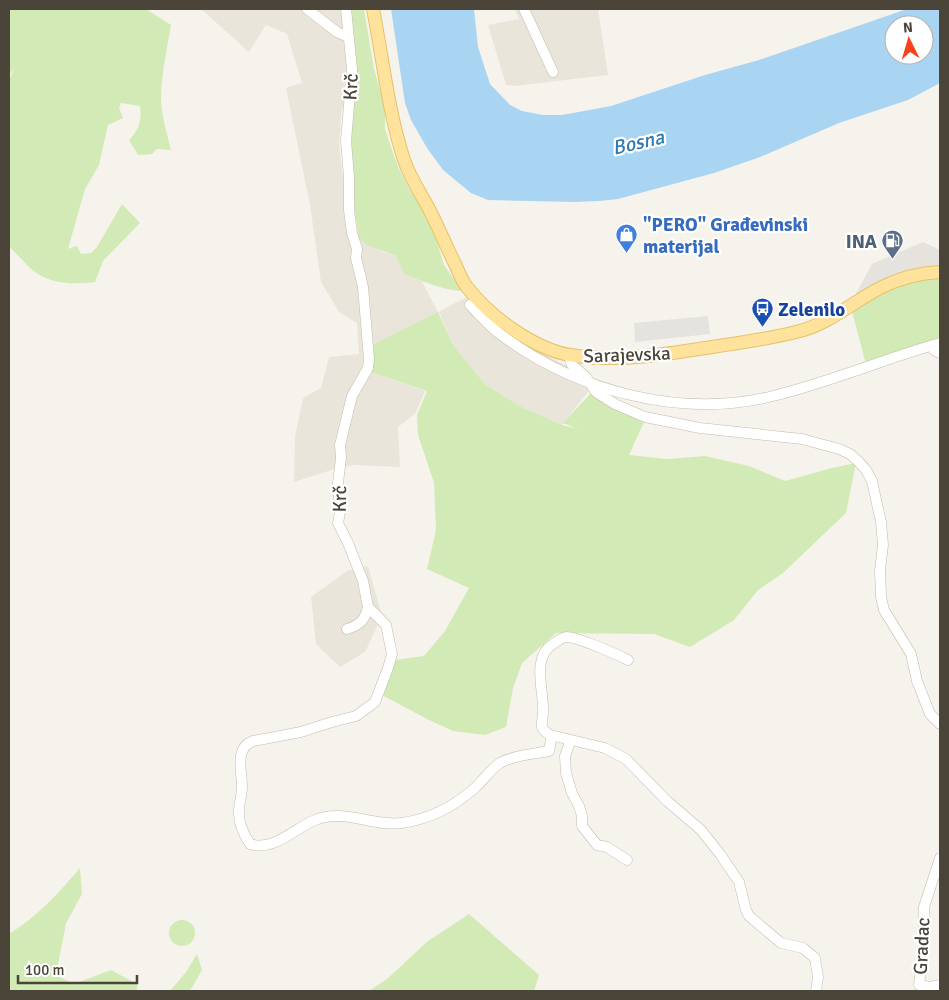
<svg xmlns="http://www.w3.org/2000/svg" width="949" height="1000" viewBox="0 0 949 1000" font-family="Signika,sans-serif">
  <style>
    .residential { fill: #eae5da }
    .industrial { fill: #e6e2dd }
    .green { fill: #d2eab5 }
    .parking { fill: #e5e3e0 }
    .water { fill: #a9d4f2; fill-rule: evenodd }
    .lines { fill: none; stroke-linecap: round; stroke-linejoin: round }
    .minor-casing { stroke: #c2bbae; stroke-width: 11 }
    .major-casing { stroke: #e6c16a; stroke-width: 14 }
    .minor { stroke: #fff; stroke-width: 10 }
    .major { stroke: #ffe39c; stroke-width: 12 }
    .labels { text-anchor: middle; stroke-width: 4.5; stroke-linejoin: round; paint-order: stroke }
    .street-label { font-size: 19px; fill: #4b4439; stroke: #fff }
    .shop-label { font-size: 19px; font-weight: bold; fill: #366cbe; stroke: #fff; text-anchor: start }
    .service-label { font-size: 19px; font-weight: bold; fill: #4e5e75; stroke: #fff; text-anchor: end }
    .transit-label { font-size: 19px; font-weight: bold; fill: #164399; stroke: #fff; text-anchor: start }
    .water-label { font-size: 20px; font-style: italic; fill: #2e7ab2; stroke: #fff }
  </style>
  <rect width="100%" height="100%" fill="#f6f3ec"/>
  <g class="residential">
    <polygon points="201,9 347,9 352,69 341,114 339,147 349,223 382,252 396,256 404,274 421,280 438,312 471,295 497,325 530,347 567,366 591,388 562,425 520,406 485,384 453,345 439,312 371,372 425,391 415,414 398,427 400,467 356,465 341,467 294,482 295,436 303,398 321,388 329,357 359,354 357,323 339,312 321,282 310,205 286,88 302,83 287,34 266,25 249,52"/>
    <polygon points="515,9 598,9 608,75 514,86 506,85 488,25 519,19"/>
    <polygon points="368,566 382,616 365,652 340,667 316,644 311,597 347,571"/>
  </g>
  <polygon class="industrial" points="923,242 940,250 940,267 852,301 872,264"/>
  <g class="green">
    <path d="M9 9H146L171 25C167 49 161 75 161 100 162 117 167 134 171 150L157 149 152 154 138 155 129 140C139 130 142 120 140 106L121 103 119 108 123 118 108 125 99 165 85 189 68 249 77 246 81 254 91 253 97 247 122 204 140 223 103 261 95 282C75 284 56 285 38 274 27 267 19 255 9 247V80L14 69 9 75Z"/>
    <path d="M350 9H364L374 69 385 107V129L393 153 399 169 410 190 432 224 444 265 462 291C441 290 424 281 404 274L396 256 367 245 359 238C346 163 350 85 350 9Z"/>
    <polygon points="940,275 940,338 866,364 851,308 898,283"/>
    <polygon points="438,312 453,345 485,384 520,406 562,425 578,429 563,423 592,392 645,420 629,455 667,459 705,456 749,466 785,481 832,468 856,463 846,513 783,573 758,590 734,620 690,647 654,634 556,633 522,663 513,688 506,727 485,735 453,731 429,720 382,695 395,660 424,656 445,631 469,588 427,569 436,530 434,483 418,435 417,415 427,391 371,372 374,344"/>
    <path d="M80 868 82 894 66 923 56 975 74 984 111 970 137 984V991H9V934C38 916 58 894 80 868Z"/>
    <polygon points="469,914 539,975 534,991 369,991 387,979 428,941"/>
    <circle cx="182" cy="933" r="13"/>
    <polygon points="197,954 202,970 190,991 170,991 186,972"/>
  </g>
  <polygon class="parking" points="708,316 710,334 635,342 634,323"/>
  <path class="water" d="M391 9H474L478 47 490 84 510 105 522 111 543 115H562L611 106 705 75 759 60 907 9H940V83L908 100 839 123 760 157 714 173 618 199 599 201 573 202 488 200 471 193 443 170 427 148 411 120 405 103ZM894 25H924V55H894Z"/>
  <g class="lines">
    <defs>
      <g id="minor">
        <polyline points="307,9 337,32 348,37"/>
        <path d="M346 9 352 69 346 141 349 177V210L352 233 357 249 356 258 363 287 369 359 368 368 352 396 340 445 341 458 338 483 340 512 338 523 348 543 363 581 368 607 386 625 392 654 388 668 375 702 356 716 332 722 301 732 253 741C234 748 242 771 242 787 242 796 238 806 239 815 239 825 245 836 250 844 273 852 295 828 315 820 344 808 373 827 402 823 430 819 456 805 476 787 484 779 491 769 500 763 514 755 534 754 549 751L551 740 550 735"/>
        <polyline points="524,9 553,72"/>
        <path d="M470 305C480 315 489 326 500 334 576 391 680 419 773 396 830 382 884 359 940 343"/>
        <polyline points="934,345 934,350 940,353"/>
        <polyline points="569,355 572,365 586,377 596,392 615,404 645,417 700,428 802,439 839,449 850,454 858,461 866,470 872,481 881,522 883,545 880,570 881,597 884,610 911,654 917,681 930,714 940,724"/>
        <path d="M347 629C359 625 365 621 368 607"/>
        <path d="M628 660C616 654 578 637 566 637 562 638 557 641 553 644 532 657 543 688 543 708 544 714 541 722 542 727 543 731 547 733 550 735L605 748 626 759 667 801 701 830 720 854 739 882 746 910 749 916 781 943 803 948 815 958 818 977 816 991"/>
        <polyline points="569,740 569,745 565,756 566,773 572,793 579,806 582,816 582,826 597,845 607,847 627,860"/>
        <polyline points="940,858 924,907 924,942 919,985 930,987 940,985"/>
      </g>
      <path id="major" d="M373 9C383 59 388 111 404 160 410 177 419 191 428 207 438 226 446 246 456 266 459 273 462 281 467 287 489 316 534 349 570 355 618 363 665 354 712 347 740 343 768 339 796 332 830 324 852 302 882 287 900 278 920 273 940 272"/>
    </defs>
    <use href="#minor" class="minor-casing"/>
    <use href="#major" class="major-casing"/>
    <use href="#minor" class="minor"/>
    <use href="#major" class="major"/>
  </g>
  <defs>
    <symbol id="shop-pin" viewBox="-11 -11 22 30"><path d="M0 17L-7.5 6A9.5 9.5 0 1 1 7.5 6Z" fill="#3f7fe0" stroke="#fff"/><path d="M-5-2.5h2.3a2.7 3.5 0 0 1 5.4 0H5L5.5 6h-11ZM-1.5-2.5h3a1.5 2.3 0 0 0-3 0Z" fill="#fff"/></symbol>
    <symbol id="fuel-pin" viewBox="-11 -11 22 30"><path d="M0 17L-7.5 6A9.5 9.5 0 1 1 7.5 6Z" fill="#5c6f8a" stroke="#fff"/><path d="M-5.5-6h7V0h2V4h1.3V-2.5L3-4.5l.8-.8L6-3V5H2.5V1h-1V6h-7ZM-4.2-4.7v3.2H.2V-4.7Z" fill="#fff"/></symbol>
    <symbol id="bus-pin" viewBox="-11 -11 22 30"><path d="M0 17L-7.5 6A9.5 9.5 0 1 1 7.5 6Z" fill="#1a4fb4" stroke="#fff"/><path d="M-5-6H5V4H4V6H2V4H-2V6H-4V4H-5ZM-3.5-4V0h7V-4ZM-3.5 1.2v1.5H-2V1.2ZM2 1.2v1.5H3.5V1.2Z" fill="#fff"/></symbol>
  </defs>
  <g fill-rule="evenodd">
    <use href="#shop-pin" x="614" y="222" width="25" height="34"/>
    <use href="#fuel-pin" x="880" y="228" width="25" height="34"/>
    <use href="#bus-pin" x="750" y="296" width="25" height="34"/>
  </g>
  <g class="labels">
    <g class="street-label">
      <text transform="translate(350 87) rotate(-87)" y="7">Krč</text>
      <text transform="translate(627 354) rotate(-2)" y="7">Sarajevska</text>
      <text transform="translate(339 499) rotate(-89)" y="7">Krč</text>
      <text transform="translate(921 946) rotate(-87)" y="7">Gradac</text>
    </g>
    <g class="shop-label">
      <text x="643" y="231">"PERO" Građevinski<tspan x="643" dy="22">materijal</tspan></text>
    </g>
    <g class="service-label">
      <text x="877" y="248">INA</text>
    </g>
    <g class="transit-label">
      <text x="778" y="316">Zelenilo</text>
    </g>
    <g class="water-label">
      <text transform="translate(638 142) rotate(-13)" y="7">Bosna</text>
    </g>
  </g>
  <rect width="949" height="1000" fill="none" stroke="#4b4439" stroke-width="20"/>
  <g transform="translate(909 40) rotate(355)"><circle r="24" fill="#ffffff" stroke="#b7b4b0"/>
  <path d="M0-4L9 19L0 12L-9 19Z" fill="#fc3f1d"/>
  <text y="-8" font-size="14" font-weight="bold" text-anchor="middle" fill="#4b4439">N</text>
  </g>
  <path d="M18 975v8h119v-8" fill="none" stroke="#4b4439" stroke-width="2.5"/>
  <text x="25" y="975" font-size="15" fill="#4b4439" stroke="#ffffff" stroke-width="4" paint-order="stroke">100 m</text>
</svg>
